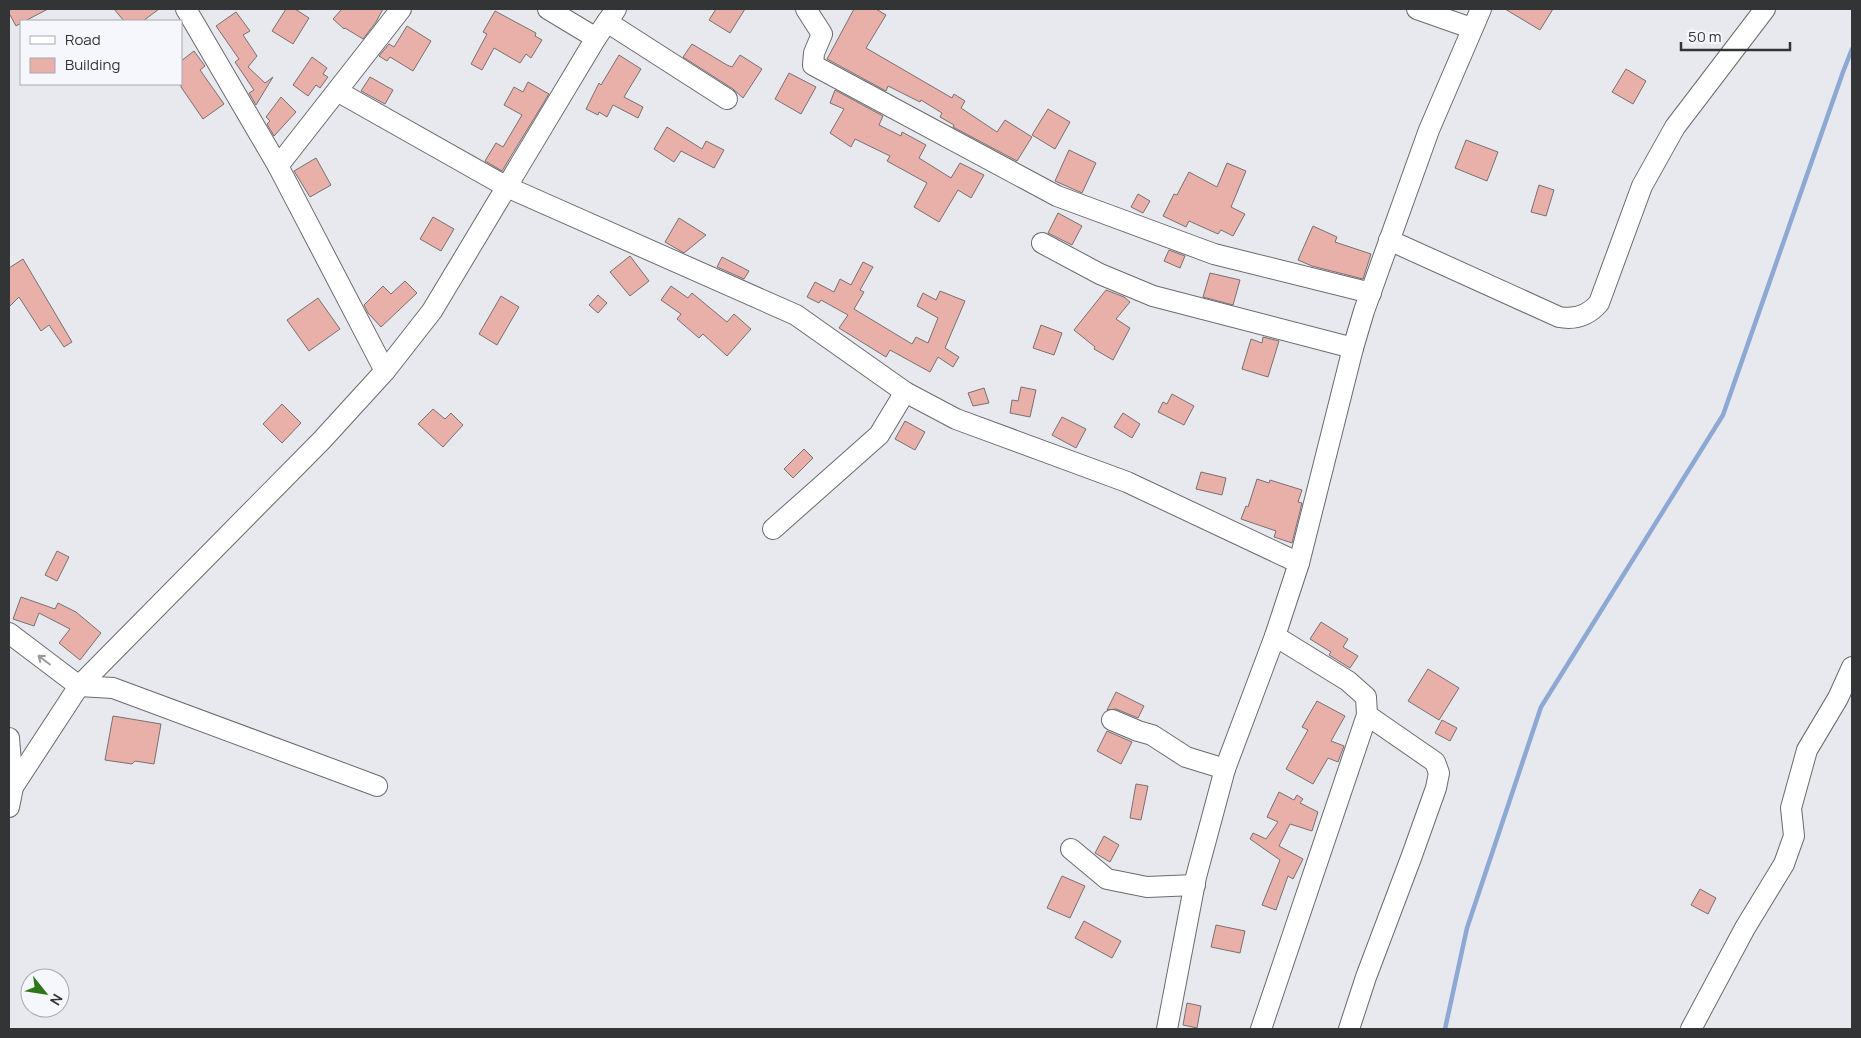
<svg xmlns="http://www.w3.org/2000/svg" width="1861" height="1038" viewBox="0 0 1861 1038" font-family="Manrope,sans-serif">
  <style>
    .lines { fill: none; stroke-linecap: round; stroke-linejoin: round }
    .stream { stroke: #8da9d3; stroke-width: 4.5 }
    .building { fill: #e9afa9; stroke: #787171 }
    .minor-casing { stroke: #6a6b70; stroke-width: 22 }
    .minor { stroke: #fff; stroke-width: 20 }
    .oneway { stroke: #999a9a }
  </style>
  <rect width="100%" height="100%" fill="#e8e9ef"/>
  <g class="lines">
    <polyline class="stream" points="1445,1029 1467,928 1541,707 1723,415 1843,72 1852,49"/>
  </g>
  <g class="building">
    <polygon points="9,9 48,9 25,21 21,21 21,23 16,26 9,13"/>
    <polygon points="114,9 159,9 143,21 124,21"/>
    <polygon points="286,9 295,9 309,18 293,44 272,31"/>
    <polygon points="342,9 383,9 376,22 363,39 345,28 344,29 333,19"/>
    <polygon points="716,9 745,9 730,33 709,20"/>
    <polygon points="854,9 876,9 886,15 866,48 952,98 954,94 965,101 961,108 997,132 1005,120 1032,137 1017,161 953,127 954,125 940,117 942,113 921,100 920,102 888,86 886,91 827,59"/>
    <polygon points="1505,9 1553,9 1540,30"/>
    <polygon points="495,11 536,33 535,36 542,40 531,58 526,54 520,63 494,48 482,70 471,64 487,34 483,32"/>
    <polygon points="236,12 250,31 243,35 257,56 248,67 265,83 273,77 256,105 249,93 254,90 235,62 239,59 216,26"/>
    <polygon points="407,26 431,41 413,71 390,57 387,61 379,56 389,44 394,47"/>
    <polygon points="692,44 727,65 732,67 740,55 762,69 743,98 733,89 683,57"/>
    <polygon points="194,51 205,66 200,70 224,104 203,119 181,87 181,61"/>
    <polygon points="619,55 641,69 624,97 643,107 638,118 613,105 607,117 599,112 598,115 586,109 599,83 601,85"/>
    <polygon points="312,57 327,68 323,74 328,77 320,88 316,85 308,96 293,85"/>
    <polygon points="1626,69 1646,81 1633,104 1612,92"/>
    <polygon points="789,73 816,87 801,114 775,99"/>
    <polygon points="370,77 393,90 385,104 361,91"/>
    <polygon points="528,82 549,94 502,171 485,161 496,143 503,147 522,115 504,105 514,87 523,92"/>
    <polygon points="835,90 883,116 879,125 901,136 902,132 926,145 919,158 951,178 960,163 984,175 971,198 958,190 939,222 914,207 927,183 887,161 890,156 855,139 851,147 830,133 844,109 830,103"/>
    <polygon points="281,97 296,112 274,136 267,124 270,121 266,117"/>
    <polygon points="1048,109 1070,122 1055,149 1032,135"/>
    <polygon points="667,127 702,149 706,141 724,150 714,168 681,151 674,162 654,149"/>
    <polygon points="1466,140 1498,152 1487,181 1455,168"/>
    <polygon points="1069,150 1096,163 1082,193 1055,181"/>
    <polygon points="316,158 331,185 310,197 294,171"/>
    <polygon points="1227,163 1246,171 1231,207 1245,214 1233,236 1221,230 1218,234 1189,221 1186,227 1163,216 1174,194 1177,195 1189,172 1217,187"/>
    <polygon points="1539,185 1554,190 1546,216 1531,212"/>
    <polygon points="1138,194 1150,201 1143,213 1131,207"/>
    <polygon points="1058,213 1082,226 1072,245 1048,233"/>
    <polygon points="433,217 454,229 441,251 420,239"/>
    <polygon points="679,218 706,235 684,253 665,242"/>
    <polygon points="1313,226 1337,237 1335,242 1371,254 1363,279 1312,266 1298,260"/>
    <polygon points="1169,250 1185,256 1180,268 1164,261"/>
    <polygon points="630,256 649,281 630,296 610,272"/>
    <polygon points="722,257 749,271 744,279 717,267"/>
    <polygon points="23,259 72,342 64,347 49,325 41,331 19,297 9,307 9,268"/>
    <polygon points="863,262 873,267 860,290 864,292 854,309 912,344 916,337 928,343 938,318 917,306 923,293 936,300 940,291 965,301 945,348 959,357 953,367 938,357 930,372 890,350 886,357 839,328 848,315 821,300 819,303 807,297 815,282 834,292 840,279 851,285"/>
    <polygon points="1210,273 1240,280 1233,305 1203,297"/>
    <polygon points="405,281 417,293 381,327 368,313 364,305 383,286 391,294"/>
    <polygon points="671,286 688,298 692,293 727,322 734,314 751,329 727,356 703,334 699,338 677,319 681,314 661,300"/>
    <polygon points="1106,290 1124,297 1130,302 1116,319 1130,328 1113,360 1094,349 1095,347 1074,330"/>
    <polygon points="598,295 607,303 598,313 589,305"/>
    <polygon points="501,296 519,307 497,345 479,334"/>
    <polygon points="318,298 340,329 309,351 287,320"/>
    <polygon points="1041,325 1062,333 1054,355 1033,348"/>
    <polygon points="1263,337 1279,341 1268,377 1242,369 1251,339 1262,343"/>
    <polygon points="1021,387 1036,390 1030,417 1010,413 1012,400 1018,401"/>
    <polygon points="984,388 989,403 973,406 968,393"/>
    <polygon points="1172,394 1194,406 1184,425 1158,412 1163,402 1167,404"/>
    <polygon points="282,404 301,423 282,443 263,424"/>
    <polygon points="433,409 445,419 451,413 463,425 443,447 418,424"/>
    <polygon points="1123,413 1140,424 1132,438 1114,427"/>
    <polygon points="1062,417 1086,429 1076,448 1052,435"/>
    <polygon points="905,421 925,432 915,450 895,439"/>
    <polygon points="804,449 813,458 793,478 784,469"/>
    <polygon points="1201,472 1226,478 1222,495 1196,489"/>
    <polygon points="1257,479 1269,483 1270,480 1302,490 1298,502 1302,503 1292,543 1274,537 1276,531 1241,519 1246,506 1248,507"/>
    <polygon points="57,551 69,557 57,581 45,575"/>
    <polygon points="21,597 55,609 58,603 76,612 101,633 80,660 59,643 70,629 39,613 34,626 13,619"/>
    <polygon points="1321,622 1348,639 1343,647 1358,656 1350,668 1329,655 1331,652 1310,639"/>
    <polygon points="1428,669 1459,688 1439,720 1408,701"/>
    <polygon points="1116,692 1144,706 1138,718 1116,709 1107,710"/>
    <polygon points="1317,701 1345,716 1331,741 1344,746 1338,762 1328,758 1313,784 1286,769 1308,730 1302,727"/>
    <polygon points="113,716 161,724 154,764 135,761 132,764 105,760"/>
    <polygon points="1442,720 1457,728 1450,741 1435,733"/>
    <polygon points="1107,731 1132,742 1121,764 1097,751"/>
    <polygon points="1136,784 1148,786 1141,820 1130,818"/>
    <polygon points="1279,792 1294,800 1297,795 1303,799 1300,803 1318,812 1312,831 1290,824 1279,846 1303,859 1293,879 1288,876 1276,910 1262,905 1280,860 1250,839 1253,833 1266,839 1278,822 1267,817"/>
    <polygon points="1104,836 1119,845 1110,862 1095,853"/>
    <polygon points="1062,876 1085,886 1070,918 1047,908"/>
    <polygon points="1700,889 1716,898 1708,914 1691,905"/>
    <polygon points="1084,921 1121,941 1112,958 1075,938"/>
    <polygon points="1216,925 1245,931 1240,953 1211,947"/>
    <polygon points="1187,1003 1201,1006 1197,1028 1183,1025"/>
  </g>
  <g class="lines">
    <defs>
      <g id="minor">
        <polyline points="186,9 278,166 385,371"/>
        <polyline points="548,9 596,38"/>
        <polyline points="806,9 822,34 814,53 813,65 1057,196 1214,254 1371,293"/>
        <polyline points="1417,9 1471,28"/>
        <polyline points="607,22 727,99"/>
        <polyline points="337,91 507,187 796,315 905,392 956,419 1127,482 1299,563"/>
        <polyline points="278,166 401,9"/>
        <path d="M1389 240 1559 317C1575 320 1588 316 1599 303L1642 186 1675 127 1765 9"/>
        <polyline points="1042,243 1100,274 1153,296 1353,348"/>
        <polyline points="773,529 879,435 905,392"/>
        <polyline points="9,633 79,686 113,688 377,786"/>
        <polyline points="1112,720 1138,731 1152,735 1186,757 1225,769"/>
        <polyline points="9,738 13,787 9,807"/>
        <polyline points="13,787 79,686 322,440 385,371 432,311 596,38 616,9"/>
        <polyline points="1071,849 1107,879 1147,887 1195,885"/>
        <polyline points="1167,1029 1196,877 1225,769 1275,636 1299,563 1353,348 1364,311 1429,130 1481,9"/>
        <polyline points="1261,1029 1367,715 1366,697 1348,681 1275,636"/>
        <polyline points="1349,1029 1366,977 1411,858 1436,788 1439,773 1435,762 1367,715"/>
        <polyline points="1691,1029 1745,928 1784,864 1794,836 1791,808 1807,750 1838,698 1852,667"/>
      </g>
    </defs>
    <use href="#minor" class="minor-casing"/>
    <use href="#minor" class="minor"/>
  </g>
  <defs><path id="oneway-shaft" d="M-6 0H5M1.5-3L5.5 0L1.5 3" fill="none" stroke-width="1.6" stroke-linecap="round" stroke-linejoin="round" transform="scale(1.25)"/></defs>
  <use class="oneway" href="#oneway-shaft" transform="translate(44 660) rotate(-143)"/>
  <rect width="1861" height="1038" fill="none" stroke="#333436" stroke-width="20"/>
  <rect x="20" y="20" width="162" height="65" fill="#f5f7fd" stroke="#a7a9ad"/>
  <rect x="30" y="36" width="25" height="8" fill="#ffffff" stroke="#a7a9ad"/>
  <text x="65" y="45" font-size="15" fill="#333436">Road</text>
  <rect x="30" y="58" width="25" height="15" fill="#e9afa9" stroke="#a7a9ad"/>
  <text x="65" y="70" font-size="15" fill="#333436">Building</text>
  <g transform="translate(45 993) rotate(120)"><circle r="24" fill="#f5f7fd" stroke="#a7a9ad"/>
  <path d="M0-4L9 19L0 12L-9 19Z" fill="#2d761a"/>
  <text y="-8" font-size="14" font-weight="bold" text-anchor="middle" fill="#333436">N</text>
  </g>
  <path d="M1681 42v8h109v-8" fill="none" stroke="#333436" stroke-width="2.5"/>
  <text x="1688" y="42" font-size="15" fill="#333436" stroke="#f5f7fd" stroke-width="4" paint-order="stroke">50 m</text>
</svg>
